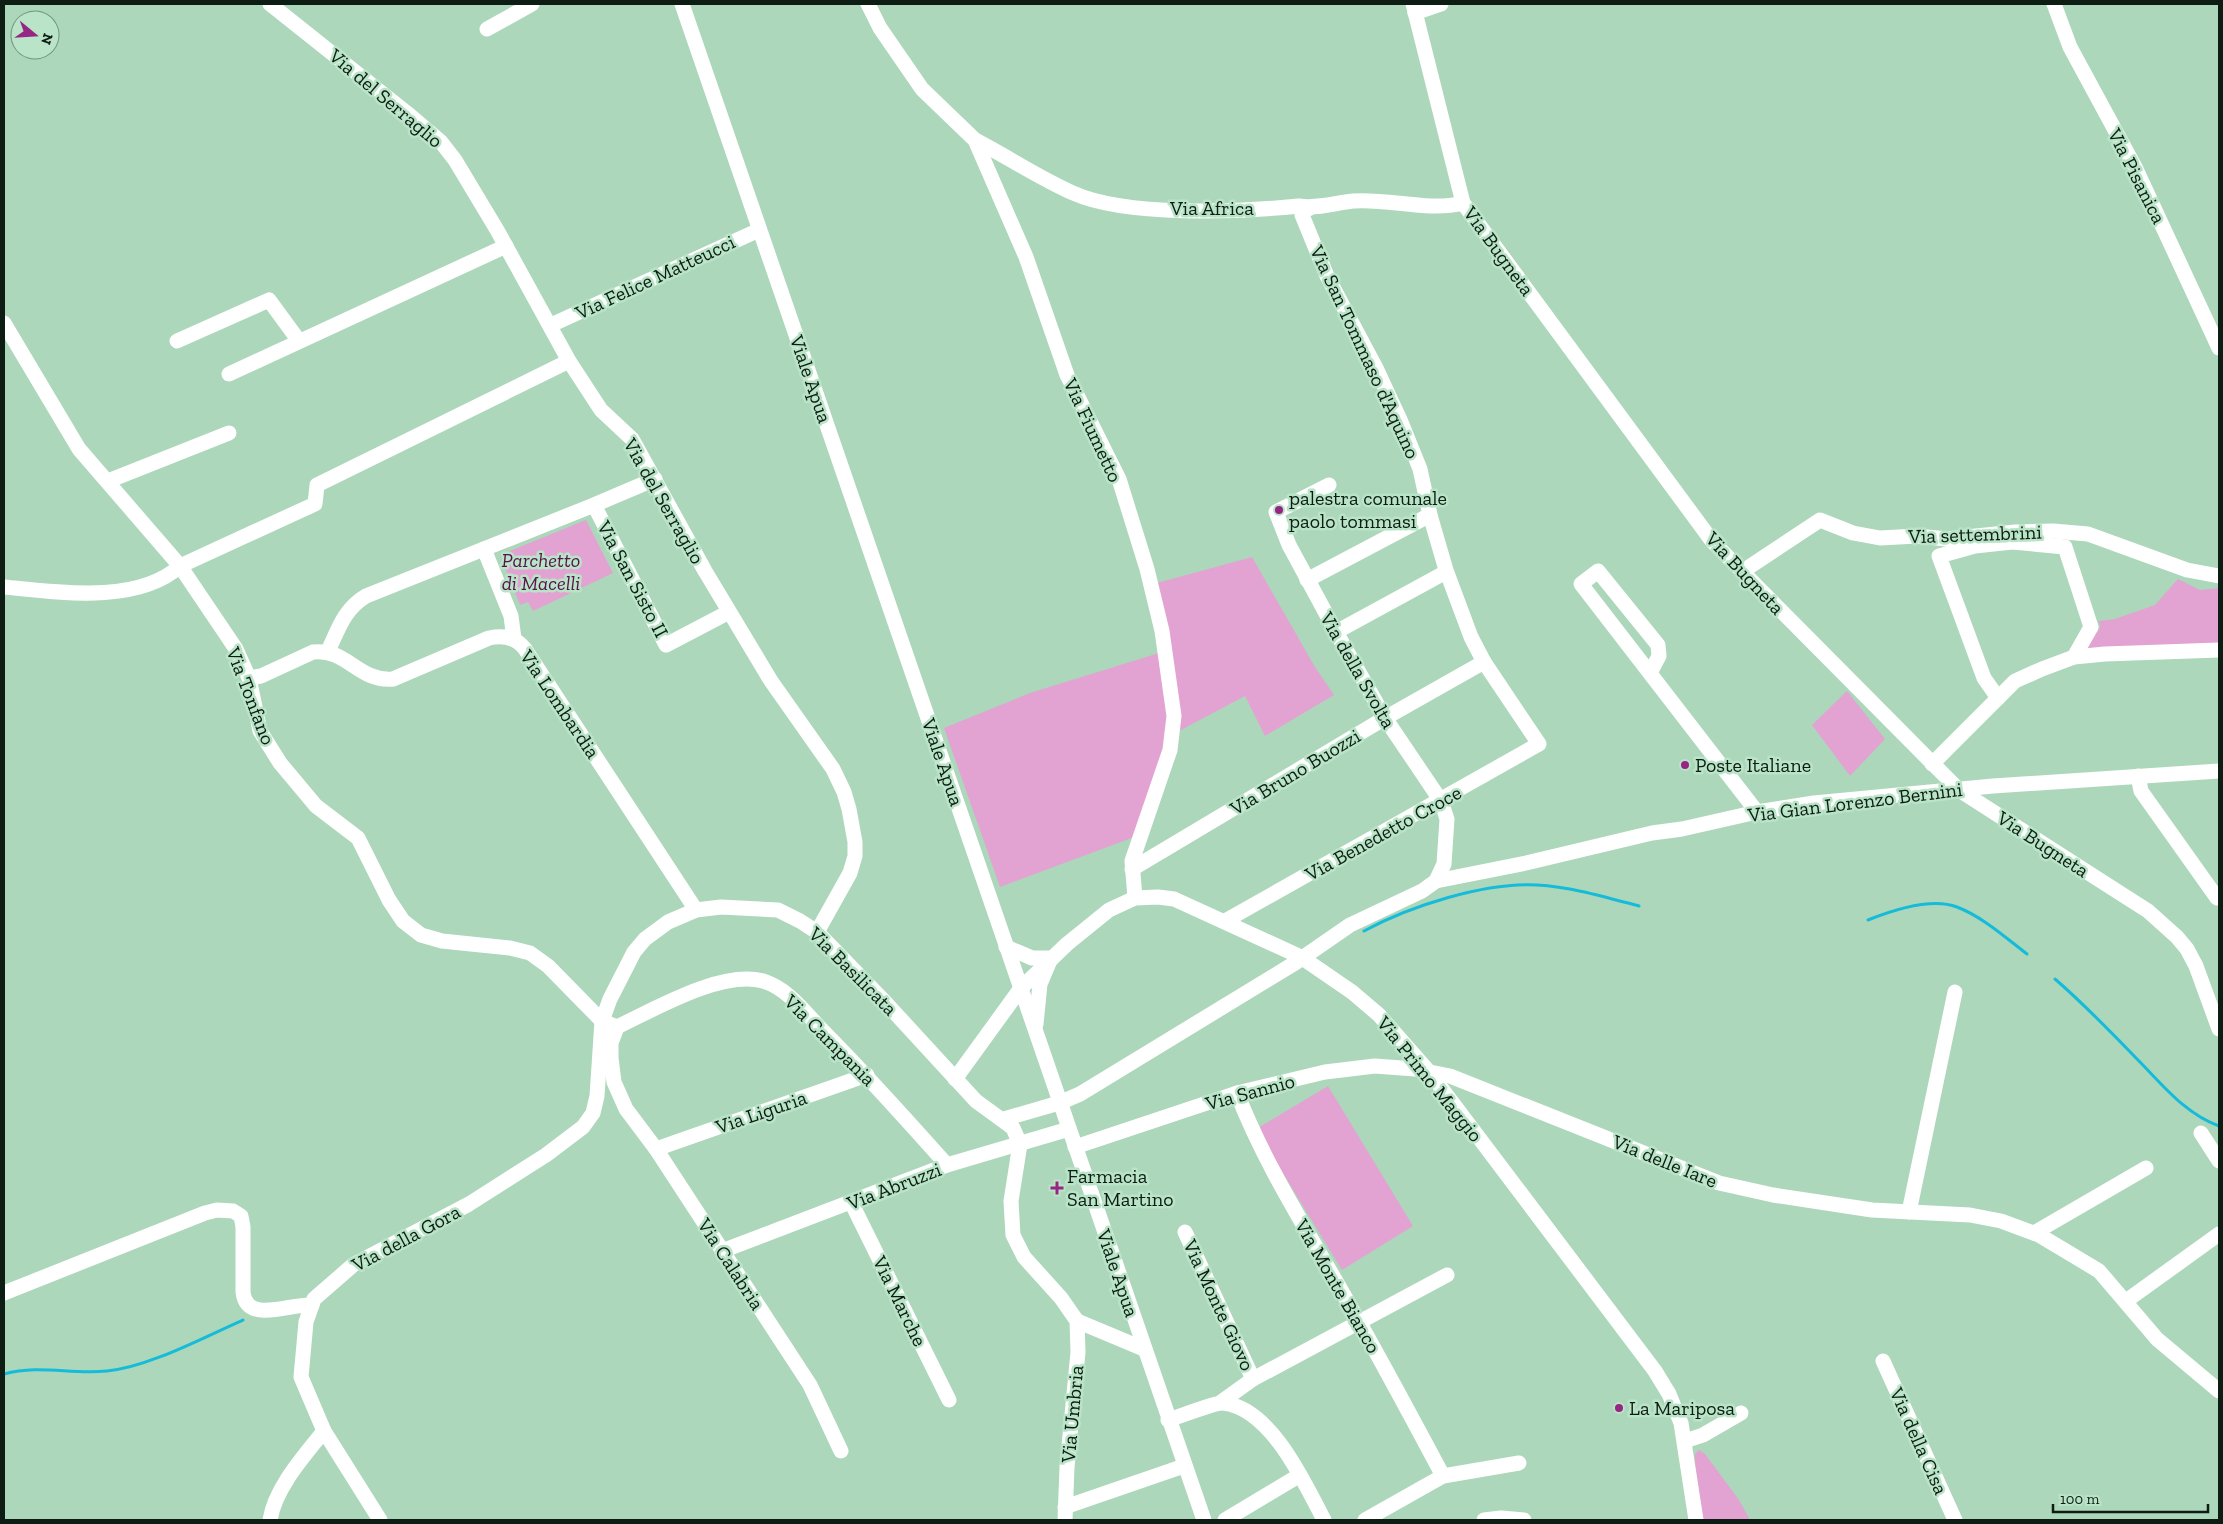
<svg xmlns="http://www.w3.org/2000/svg" width="2223" height="1524" viewBox="0 0 2223 1524" font-family="'Zilla Slab',serif">
  <style>
    .green { fill: #e2a3d3 }
    .lines { fill: none; stroke-linecap: round; stroke-linejoin: round }
    .stream { stroke: #17bbda; stroke-width: 3 }
    .minor { stroke: #fff; stroke-width: 15 }
    .poi-dot { fill: #962584; stroke: #b9e4c7; stroke-width: 2 }
    .labels { text-anchor: middle; stroke-width: 5; stroke-linejoin: round; paint-order: stroke }
    .street-label { font-size: 20px; fill: #0d1d13; stroke: #b9e4c7 }
    .poi-label { font-size: 20px; fill: #0d1d13; stroke: #b9e4c7; text-anchor: start }
    .park-label { font-size: 20px; font-style: italic; fill: #59114d; stroke: #b9e4c7 }
  </style>
  <rect width="100%" height="100%" fill="#acd7ba"/>
  <g class="green">
    <polygon points="586,520 613,573 533,611 528,602 520,605 500,555"/>
    <polygon points="1252,557 1315,667 1334,695 1265,736 1245,696 1179,731 1157,583"/>
    <polygon points="2178,579 2200,590 2219,588 2219,644 2083,652 2100,628 2099,621 2115,619 2155,605"/>
    <polygon points="1159,653 1169,735 1137,836 1000,887 944,728 1030,693"/>
    <polygon points="1847,691 1885,739 1850,776 1812,725"/>
    <polygon points="1328,1086 1413,1226 1342,1270 1256,1129"/>
    <polygon points="1699,1450 1705,1454 1739,1500 1750,1520 1703,1520 1695,1463 1695,1454"/>
  </g>
  <g class="lines">
    <g class="stream">
      <path d="M1868 920C1893 910 1931 897 1957 907 1983 917 2006 938 2027 954"/>
      <path d="M1364 931C1410 906 1485 882 1537 885 1572 887 1605 897 1639 906"/>
      <path d="M2055 979C2084 1004 2111 1032 2137 1059 2162 1084 2185 1114 2219 1126"/>
      <path d="M4 1374C40 1364 71 1375 107 1371 149 1367 204 1337 243 1320"/>
    </g>
    <g class="minor">
      <polyline points="270,4 407,113 441,142 455,160 497,230 569,361 601,410 632,439 705,571 771,681 833,769 844,792 849,809 855,842 855,856 850,873 817,932"/>
      <polyline points="682,4 1204,1520"/>
      <polyline points="868,4 880,28 922,89 975,140 1026,257 1067,375 1119,479 1147,569 1162,631 1174,716 1170,750 1132,861 1135,898"/>
      <polyline points="1413,4 1463,203 1712,541 1959,790 2148,911 2177,937 2187,949 2196,966 2219,1029"/>
      <polyline points="2054,4 2070,47 2135,167 2219,348"/>
      <polyline points="1415,13 1441,4"/>
      <polyline points="487,29 532,4"/>
      <path d="M975 140C1008 157 1039 178 1073 193 1126 217 1240 212 1299 206 1318 209 1334 203 1353 201 1389 198 1427 212 1463 203"/>
      <path d="M4 323 79 449 180 566 236 649 249 678 260 731 280 763 316 806 358 838 389 900 403 921 421 935 442 941 510 948 530 953 548 966 602 1021 617 1027C655 1009 721 970 763 981 787 988 805 1012 821 1029 865 1073 906 1119 947 1165"/>
      <polyline points="551,325 759,230"/>
      <polyline points="177,341 269,300 299,341"/>
      <polyline points="229,374 506,246"/>
      <polyline points="108,481 229,433"/>
      <polyline points="594,505 666,645 729,612"/>
      <polyline points="484,549 511,616 514,639"/>
      <polyline points="1743,571 1820,520 1853,533 1880,538 1917,536 1947,539 2015,532 2053,531 2088,534 2187,570 2219,576"/>
      <polyline points="1307,580 1430,515"/>
      <path d="M4 587C56 592 137 605 180 566L315 504 317 485 569 361"/>
      <polyline points="1336,632 1446,572"/>
      <path d="M328 651C338 630 344 609 366 596L594 505 655 479"/>
      <path d="M1650 673 1659 656 1658 645 1598 571 1581 584C1639 660 1698 736 1757 812"/>
      <path d="M249 678 261 676 313 652C347 648 358 682 393 679L489 638C503 635 516 637 525 649L696 910"/>
      <polyline points="1998,698 1984,678 1939,556 1975,546 2012,542 2065,547 2091,627 2074,657"/>
      <polyline points="1932,764 2015,681 2042,669 2074,657 2105,654 2219,650"/>
      <polyline points="2138,776 2141,791 2217,898"/>
      <polyline points="1132,869 1385,718 1484,662"/>
      <polyline points="1436,881 1526,863 1652,833 1682,829 1757,812 1814,803 1993,786 2219,771"/>
      <polyline points="1225,921 1539,744 1484,662 1471,637 1446,570 1430,515 1420,469 1401,422 1376,368 1327,276 1302,215 1303,211 1310,208"/>
      <polyline points="1006,947 1032,958 1051,958 1040,984 1036,1024"/>
      <polyline points="617,1027 611,1043 611,1058 614,1082 626,1109 656,1149 810,1385 841,1451"/>
      <polyline points="955,1079 1021,988 1067,944 1109,910 1135,898 1158,897 1174,899 1301,957 1352,992 1379,1015 1430,1073 1655,1371 1669,1394 1681,1423 1696,1520"/>
      <path d="M1237 1093C1265 1165 1307 1230 1345 1297 1379 1356 1411 1416 1443 1476"/>
      <polyline points="1004,1119 1059,1103 1080,1094 1295,963 1350,925 1422,891 1436,881 1444,864 1447,819 1441,801 1385,718 1336,632 1289,545 1276,512 1329,485"/>
      <polyline points="2201,1133 2219,1161"/>
      <polyline points="1020,1144 1011,1201 1013,1235 1024,1257 1061,1298 1077,1321 1078,1352 1067,1467 1065,1520"/>
      <polyline points="1075,1147 1237,1093 1325,1072 1375,1066 1415,1069 1450,1076 1719,1183 1773,1195 1872,1210 1970,1215 2001,1221 2039,1235 2099,1271 2157,1339 2219,1391"/>
      <polyline points="656,1149 867,1075"/>
      <polyline points="851,1202 949,1400"/>
      <polyline points="1909,1212 1955,992"/>
      <polyline points="1185,1232 1253,1379"/>
      <polyline points="2034,1233 2146,1168"/>
      <polyline points="722,1251 947,1165 1069,1129"/>
      <path d="M4 1293 205 1213 217 1210 233 1211 241 1216 243 1227V1292C247 1325 291 1303 312 1305"/>
      <polyline points="2126,1301 2219,1234"/>
      <polyline points="1077,1321 1144,1349"/>
      <polyline points="1883,1361 1955,1520"/>
      <polyline points="1221,1402 1253,1379 1447,1275"/>
      <path d="M1168 1420C1179 1417 1215 1402 1223 1403 1271 1408 1304 1482 1324 1520"/>
      <polyline points="1685,1441 1703,1435 1741,1413"/>
      <polyline points="1065,1507 1184,1466"/>
      <path d="M270 1520C275 1488 304 1456 324 1431"/>
      <polyline points="380,1520 324,1431 301,1377 306,1322 314,1299 353,1265 469,1204 546,1155 583,1127 593,1113 597,1096 602,1021 610,999 634,952 645,939 668,922 696,910 721,907 778,910 800,921 817,932 885,1002 976,1101 1013,1128 1020,1144"/>
      <polyline points="1225,1520 1300,1475"/>
      <polyline points="1365,1520 1443,1476 1519,1463"/>
      <polyline points="1484,1520 1501,1518 1524,1520"/>
    </g>
  </g>
  <g class="poi-dot">
    <circle cx="1279" cy="510" r="5"/>
    <circle cx="1685" cy="765" r="5"/>
    <path d="M1054.5 1180.5h5v5h5v5h-5v5h-5v-5h-5v-5h5z"/>
    <circle cx="1619" cy="1408" r="5"/>
  </g>
  <g class="labels">
    <g class="street-label">
      <text transform="translate(386 98) rotate(40)" y="7">Via del Serraglio</text>
      <text transform="translate(2137 176) rotate(63)" y="7">Via Pisanica</text>
      <text x="1212" y="215">Via Africa</text>
      <text transform="translate(1499 251) rotate(54)" y="7">Via Bugneta</text>
      <text transform="translate(655 277) rotate(-25)" y="7">Via Felice Matteucci</text>
      <text transform="translate(1365 352) rotate(65)" y="7">Via San Tommaso d'Aquino</text>
      <text transform="translate(811 379) rotate(71)" y="7">Viale Apua</text>
      <text transform="translate(1093 430) rotate(65)" y="7">Via Fiumetto</text>
      <text transform="translate(664 501) rotate(60)" y="7">Via del Serraglio</text>
      <text transform="translate(1975 534) rotate(-2)" y="7">Via settembrini</text>
      <text transform="translate(1745 573) rotate(47)" y="7">Via Bugneta</text>
      <text transform="translate(633 579) rotate(62)" y="7">Via San Sisto II</text>
      <text transform="translate(1358 670) rotate(60)" y="7">Via della Svolta</text>
      <text transform="translate(251 696) rotate(69)" y="7">Via Tonfano</text>
      <text transform="translate(560 704) rotate(56)" y="7">Via Lombardia</text>
      <text transform="translate(943 762) rotate(71)" y="7">Viale Apua</text>
      <text transform="translate(1295 772) rotate(-31)" y="7">Via Bruno Buozzi</text>
      <text transform="translate(1855 802) rotate(-7)" y="7">Via Gian Lorenzo Bernini</text>
      <text transform="translate(1383 833) rotate(-29)" y="7">Via Benedetto Croce</text>
      <text transform="translate(2043 844) rotate(33)" y="7">Via Bugneta</text>
      <text transform="translate(853 971) rotate(45)" y="7">Via Basilicata</text>
      <text transform="translate(830 1040) rotate(45)" y="7">Via Campania</text>
      <text transform="translate(1430 1079) rotate(51)" y="7">Via Primo Maggio</text>
      <text transform="translate(1250 1092) rotate(-15)" y="7">Via Sannio</text>
      <text transform="translate(761 1112) rotate(-19)" y="7">Via Liguria</text>
      <text transform="translate(1665 1161) rotate(22)" y="7">Via delle Iare</text>
      <text transform="translate(894 1186) rotate(-21)" y="7">Via Abruzzi</text>
      <text transform="translate(406 1238) rotate(-28)" y="7">Via della Gora</text>
      <text transform="translate(731 1264) rotate(57)" y="7">Via Calabria</text>
      <text transform="translate(1118 1273) rotate(71)" y="7">Viale Apua</text>
      <text transform="translate(1338 1286) rotate(60)" y="7">Via Monte Bianco</text>
      <text transform="translate(900 1301) rotate(64)" y="7">Via Marche</text>
      <text transform="translate(1219 1305) rotate(65)" y="7">Via Monte Giovo</text>
      <text transform="translate(1072 1414) rotate(-85)" y="7">Via Umbria</text>
      <text transform="translate(1919 1441) rotate(66)" y="7">Via della Cisa</text>
    </g>
    <g class="poi-label">
      <text x="1289" y="505">palestra comunale<tspan x="1289" dy="23">paolo tommasi</tspan></text>
      <text x="1695" y="772">Poste Italiane</text>
      <text x="1067" y="1183">Farmacia<tspan x="1067" dy="23">San Martino</tspan></text>
      <text x="1629" y="1415">La Mariposa</text>
    </g>
    <g class="park-label">
      <text x="541" y="567">Parchetto<tspan x="541" dy="23">di Macelli</tspan></text>
    </g>
  </g>
  <rect width="2223" height="1524" fill="none" stroke="#0d1d13" stroke-width="10"/>
  <g transform="translate(35 35) rotate(108)"><circle r="24" fill="#b9e4c7" stroke="#74947f"/>
  <path d="M0-4L9 19L0 12L-9 19Z" fill="#962584"/>
  <text y="-8" font-size="14" font-weight="bold" text-anchor="middle" fill="#0d1d13">N</text>
  </g>
  <path d="M2053 1504v8h155v-8" fill="none" stroke="#0d1d13" stroke-width="2.5"/>
  <text x="2060" y="1504" font-size="15" fill="#0d1d13" stroke="#b9e4c7" stroke-width="4" paint-order="stroke">100 m</text>
</svg>
